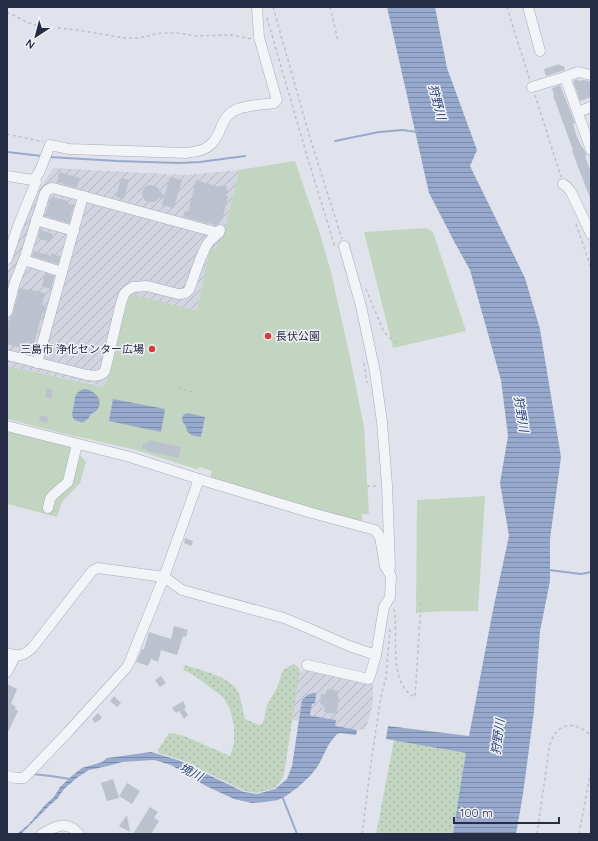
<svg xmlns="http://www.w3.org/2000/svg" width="598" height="841" viewBox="0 0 598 841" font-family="Quicksand,'Noto Sans JP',sans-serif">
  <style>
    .industrial { fill: url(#industrial-furrows) }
    .green { fill: url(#green-dots) }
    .pitch { fill: #c2d5c0 }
    .water { fill: url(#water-rules) }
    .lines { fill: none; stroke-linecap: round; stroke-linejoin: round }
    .stream { stroke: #97aace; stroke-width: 2 }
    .building { fill: #bcc1ce }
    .minor-casing { stroke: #a8acb9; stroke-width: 11 }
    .path { stroke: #bec0c9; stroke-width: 1.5; stroke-dasharray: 3 3; stroke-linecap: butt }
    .minor { stroke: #f3f4f8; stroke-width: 10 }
    .poi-dot { fill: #dd3839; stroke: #f0f2f8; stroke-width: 1.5 }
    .labels { text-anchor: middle; stroke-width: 3; stroke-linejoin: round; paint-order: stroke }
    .poi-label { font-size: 11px; fill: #272d44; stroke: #f0f2f8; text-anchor: start }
    .water-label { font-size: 12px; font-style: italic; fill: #2c447c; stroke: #f0f2f8 }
  </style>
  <defs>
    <pattern id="industrial-furrows" width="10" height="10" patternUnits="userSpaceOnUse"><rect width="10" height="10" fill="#d2d5e0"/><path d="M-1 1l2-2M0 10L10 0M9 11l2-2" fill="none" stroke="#b4b7c1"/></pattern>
    <pattern id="green-dots" width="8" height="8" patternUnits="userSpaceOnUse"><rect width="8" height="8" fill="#c2d5c0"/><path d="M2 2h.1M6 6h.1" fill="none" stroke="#a7b7a6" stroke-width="1.8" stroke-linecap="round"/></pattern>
    <pattern id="water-rules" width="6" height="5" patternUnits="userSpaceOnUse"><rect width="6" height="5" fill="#97aace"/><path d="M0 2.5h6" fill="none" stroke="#7b8ba9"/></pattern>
  </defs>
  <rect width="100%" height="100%" fill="#e0e3eb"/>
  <g class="industrial">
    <polygon points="53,168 185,175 239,170 224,234 215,250 210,248 197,311 175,401 7,366 7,275 22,228 39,190"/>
    <polygon points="306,669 373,683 373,702 366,729 357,730 292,720 299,672"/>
  </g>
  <g class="green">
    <path d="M294 664 300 669 284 774 280 782 275 788 257 793 245 791 179 759 159 753 158 750 169 733 182 735 230 756 234 743V725L230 709 223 697 192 674 183 670 185 665C199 670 231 676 238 692 242 700 242 710 245 719L259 725 262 724 265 716 267 705 277 688 283 670Z"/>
    <polygon points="394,740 466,753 462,776 453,834 376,834"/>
  </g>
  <g class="pitch">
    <polygon points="295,161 320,234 331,272 351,362 364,427 369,514 362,514 362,521 355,521 210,479 212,471 200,467 196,469 136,450 75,436 72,452 79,454 86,462 80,483 62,502 57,517 7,504 7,431 71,447 73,436 7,419 7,366 105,387 130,294 197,311 210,248 215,249 224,234 239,170"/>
    <polygon points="426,228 433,232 466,331 393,348 364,232"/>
    <polygon points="485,496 478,611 444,611 416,613 417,500"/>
  </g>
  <g class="water">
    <polygon points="387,7 435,7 447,68 477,150 470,166 525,278 540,329 561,457 550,539 550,581 540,631 534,711 523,794 516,834 453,834 462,776 466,753 386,739 388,726 469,736 493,610 509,536 500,483 508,436 501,380 470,270 455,243 429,193"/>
    <path d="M83 389C93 388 105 400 97 410 96 411 93 413 92 413 88 418 86 425 77 421 69 417 73 411 74 405 75 401 74 398 76 395 77 392 80 391 83 389Z"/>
    <polygon points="113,399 165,409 161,432 109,421"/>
    <path d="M188 413 205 417 201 437 191 435 187 431 186 426C180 421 181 414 188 413Z"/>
    <polygon points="313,693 316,693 315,703 312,704 310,714 311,716 336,720 335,726 357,730 356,735 340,733 337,734 329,744 318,766 310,776 297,788 286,796 278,800 265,802 252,803 234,799 206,786 171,765 154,760 122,762 108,766 89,770 78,777 64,789 57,799 50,805 21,834 17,834 29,824 45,805 54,797 60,787 73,775 82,768 102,762 107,758 151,752 178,760 244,792 257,794 275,789 287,779 292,766 302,700 307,695"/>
  </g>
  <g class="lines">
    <g class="stream">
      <polyline points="335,141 379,132 402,130 417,132"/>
      <polyline points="7,152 42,156"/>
      <polyline points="50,157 117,161 179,163 200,162 245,156"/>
      <polyline points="549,570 581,574 591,572"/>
      <polyline points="32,774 51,776 70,779"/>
      <polyline points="282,796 297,834"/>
    </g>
  </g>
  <g class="building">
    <polygon points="559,64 559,65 561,65 561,66 564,66 565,70 546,76 544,69"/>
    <polygon points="578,79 579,81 582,80 591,81 591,97 580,101 573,81"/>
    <polygon points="560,85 575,123 573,124 577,137 582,147 583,148 587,155 585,156 591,173 591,198 590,198 572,151 573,150 553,95 554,95 552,88"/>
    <polygon points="59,172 80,178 77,188 57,182"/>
    <polygon points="170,177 182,180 174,208 162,205"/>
    <polygon points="121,178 129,180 124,199 116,197"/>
    <polygon points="196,180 220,187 221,185 227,187 226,189 228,190 226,196 228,196 222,221 220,220 219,224 216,225 183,217 185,211 188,212"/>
    <polygon points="149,185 152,185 157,187 164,196 154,202 148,202 146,201 144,199 142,193 144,188"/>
    <polygon points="52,197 67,201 67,203 74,205 69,223 45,216 50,199 51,200"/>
    <polygon points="40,230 53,234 50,242 38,238"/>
    <polygon points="34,251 51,256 51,253 60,256 58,264 32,256"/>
    <polygon points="45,273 54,276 51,289 42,286"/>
    <polygon points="20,288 28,290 28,289 45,293 42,305 46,307 44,314 42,314 32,351 7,344 7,329 10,318 13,314"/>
    <polygon points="47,388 53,390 51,399 45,397"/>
    <polygon points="40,415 48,417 47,423 39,421"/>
    <polygon points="149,440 181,447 179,458 147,451 147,450 142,449 143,443 148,444"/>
    <polygon points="185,538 193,541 191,546 184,543"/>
    <polygon points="174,626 188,630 186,637 183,636 177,655 161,650 158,662 151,659 148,666 136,662 142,649 144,649 149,632 171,639"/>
    <polygon points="161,676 166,683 160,687 155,680"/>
    <polygon points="7,684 17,689 11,704 16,707 15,709 18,711 7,734"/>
    <polygon points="327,689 338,691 338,697 339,697 337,714 324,712 325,705 320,704 321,694 326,695"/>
    <polygon points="114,696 121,703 117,707 110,701"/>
    <polygon points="183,701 186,707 184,709 188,715 184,719 179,711 176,713 172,708"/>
    <polygon points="98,713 102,718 95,723 92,719"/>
    <polygon points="113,779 119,798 107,801 101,783"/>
    <polygon points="127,783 140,791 132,804 119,796"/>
    <polygon points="150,807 158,812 154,818 159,821 151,834 133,834"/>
    <polygon points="127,815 130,832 119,826"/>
  </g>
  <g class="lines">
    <defs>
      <g id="minor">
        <polyline points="528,7 540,51"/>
        <polyline points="591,75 578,72 565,77 591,150"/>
        <polyline points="532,87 565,77"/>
        <polyline points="578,112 591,107"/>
        <polyline points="7,176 33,180 36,182 18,226 7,259"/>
        <path d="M33 180 39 173 50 145 69 149 186 153C198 151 206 151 214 141 216 137 219 134 220 130 222 124 226 116 232 112 242 105 262 105 274 103L277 100 276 97 259 37 257 7"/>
        <polyline points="563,184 567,187 571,192 591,234"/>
        <polyline points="36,220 74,231"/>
        <polyline points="344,246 361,306 375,372 382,422 387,485 390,568"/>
        <polyline points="24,260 62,272"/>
        <path d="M7 312 15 282 25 257 45 193C47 190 49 188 53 188L219 233"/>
        <path d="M7 355 87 375C94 376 100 377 105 371L120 307 124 294 128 290 133 287 147 286 178 294C183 294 185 294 189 290 195 275 199 258 208 243 211 238 217 236 220 230"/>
        <polyline points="37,363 83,196"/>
        <polyline points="7,426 130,457 205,481 312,513 375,530 380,537 385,566 391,576 390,597 384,607 376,655 369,679 307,665"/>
        <polyline points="48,508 50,499 53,495 68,482 77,444"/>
        <path d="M7 653C19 657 24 656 33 647L92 571 98 568 164 577 182 590 284 618 308 628 349 646 376 655"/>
        <polyline points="7,672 15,656"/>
        <polyline points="7,776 16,778 24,778 68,732 127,667 130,661 164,577 199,479"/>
        <path d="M42 834C55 826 67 820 79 834"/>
      </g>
    </defs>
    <use href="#minor" class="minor-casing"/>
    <g class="path">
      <polyline points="273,7 310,138 342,239"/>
      <polyline points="330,7 338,41"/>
      <polyline points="507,7 513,27 530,80"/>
      <polyline points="7,12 29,23 39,26 78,30 125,38 139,38 148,36 155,34 164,33 179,33 195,36 231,35 252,39"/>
      <polyline points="267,18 307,156 335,247"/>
      <polyline points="535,95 561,177"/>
      <polyline points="7,134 43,142"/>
      <polyline points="576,224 591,268"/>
      <path d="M366 289 383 330C387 336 392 341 399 343"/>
      <polyline points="364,363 367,383"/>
      <polyline points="178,388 192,392"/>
      <polyline points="367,486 379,486"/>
      <path d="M394 609C399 633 387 684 415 697L421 603"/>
      <polyline points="362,834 372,756 381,696 386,678 390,628"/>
      <path d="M537 834 549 749C550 745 551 740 553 737 562 720 580 724 591 736"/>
      <polyline points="579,834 591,770"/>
    </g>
    <use href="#minor" class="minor"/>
  </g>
  <g class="poi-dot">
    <circle cx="268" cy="336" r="4"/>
    <circle cx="152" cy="349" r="4"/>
  </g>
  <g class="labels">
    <g class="poi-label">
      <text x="276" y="340">長伏公園</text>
      <text x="144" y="353" text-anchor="end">三島市 浄化センター広場</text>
    </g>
    <g class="water-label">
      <text transform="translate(437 102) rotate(75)" y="4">狩野川</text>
      <text transform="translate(521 414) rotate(81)" y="4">狩野川</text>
      <text transform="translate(498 737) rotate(-83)" y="4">狩野川</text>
      <text transform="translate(191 772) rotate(28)" y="4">境川</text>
    </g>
  </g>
  <rect width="598" height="841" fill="none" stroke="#272d44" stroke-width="16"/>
  <g transform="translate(36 36) rotate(216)" stroke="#f0f2f8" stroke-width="3" paint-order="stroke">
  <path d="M0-3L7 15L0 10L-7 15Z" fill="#272d44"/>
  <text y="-6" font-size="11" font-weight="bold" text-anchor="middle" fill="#272d44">N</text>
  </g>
  <path d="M454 817v6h105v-6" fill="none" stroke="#272d44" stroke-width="2"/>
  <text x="460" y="817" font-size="12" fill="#272d44" stroke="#f0f2f8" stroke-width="3" paint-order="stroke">100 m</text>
</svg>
